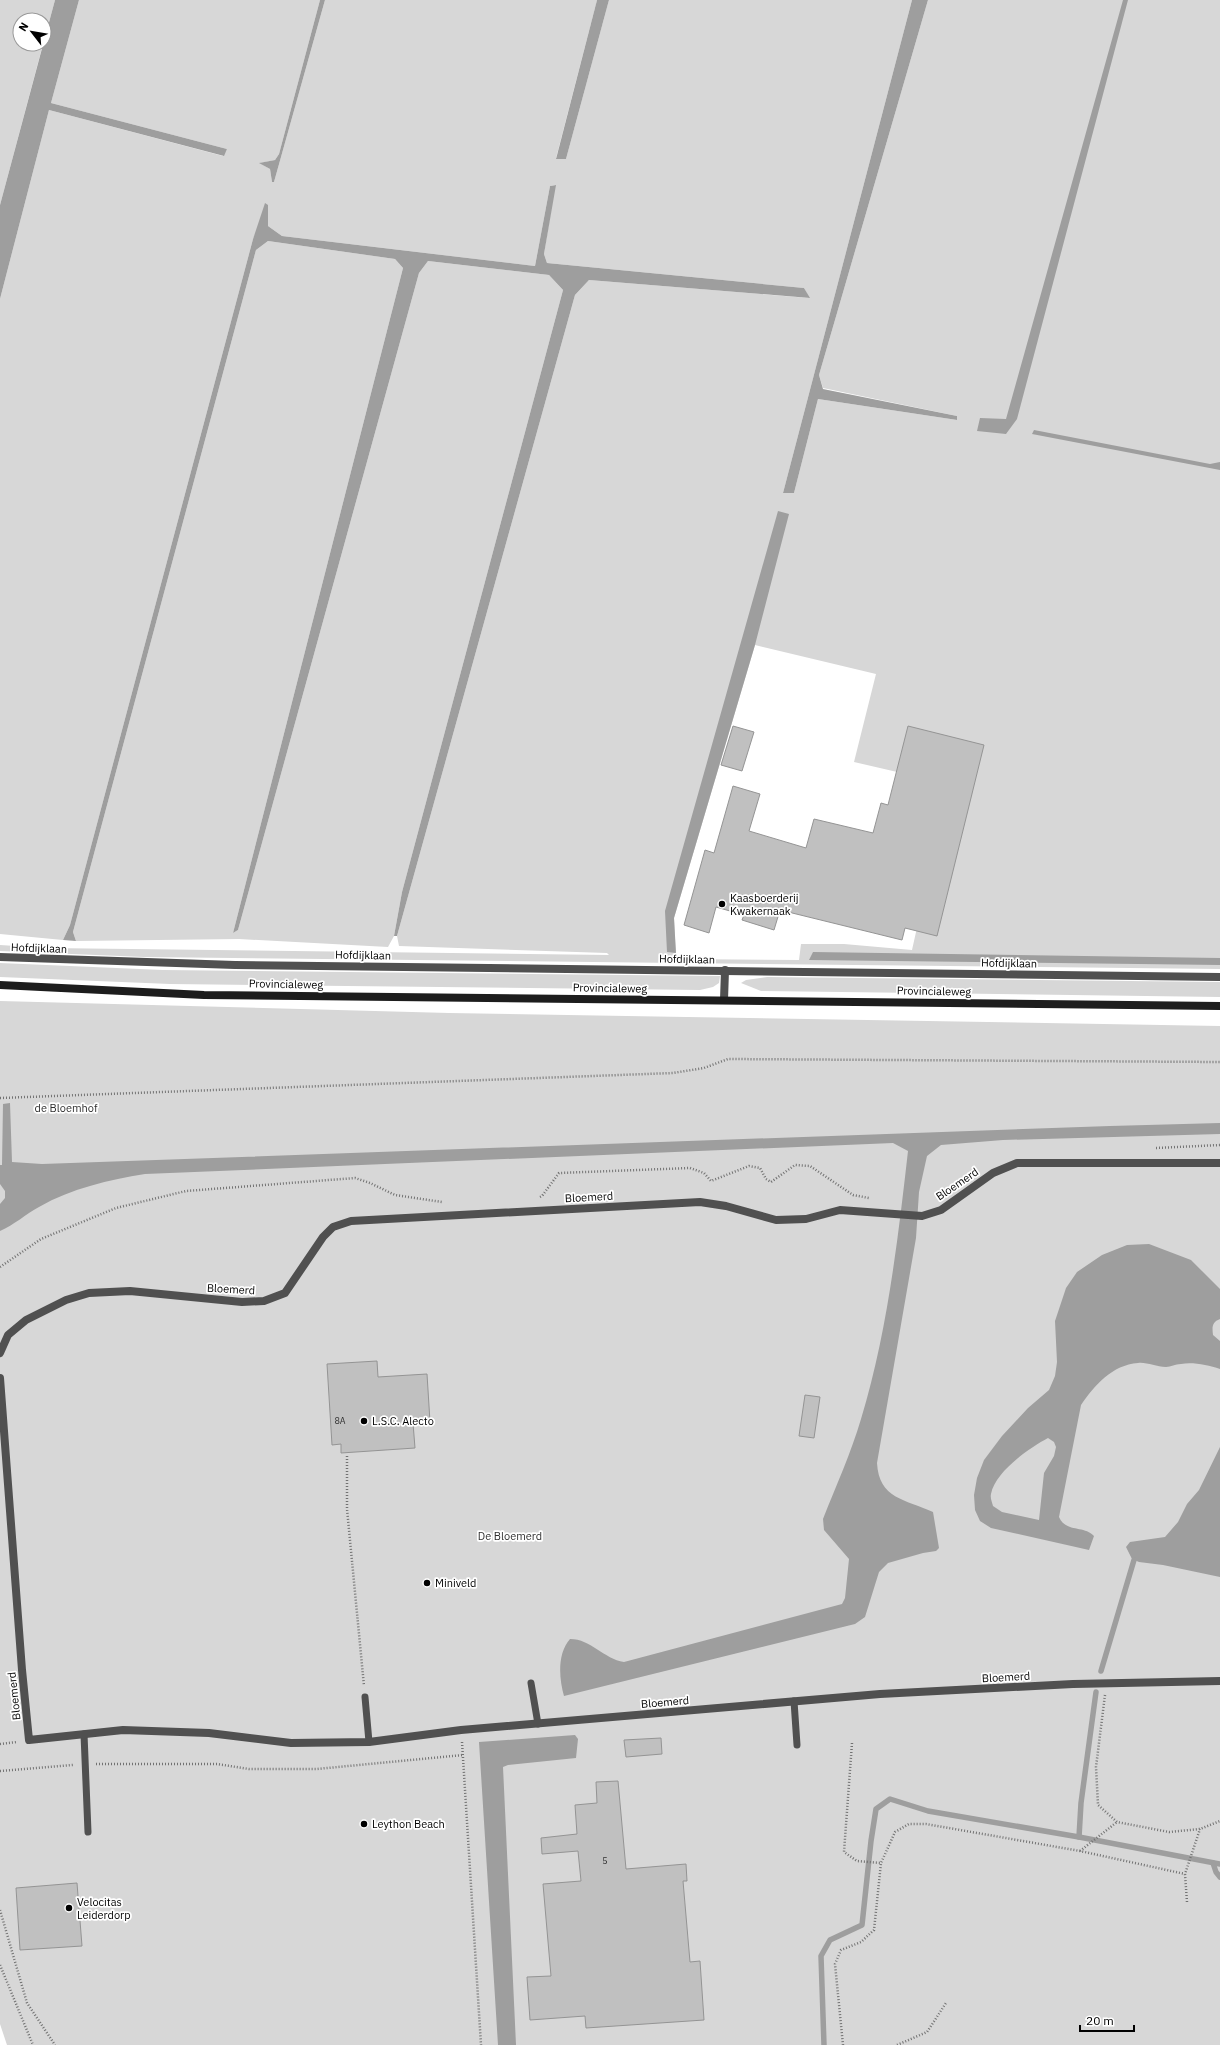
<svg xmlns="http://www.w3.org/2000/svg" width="1220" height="2045" viewBox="0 0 1220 2045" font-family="'IBM Plex Sans',sans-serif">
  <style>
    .green { fill: #d7d7d7; fill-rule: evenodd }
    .water { fill: #9e9e9e; fill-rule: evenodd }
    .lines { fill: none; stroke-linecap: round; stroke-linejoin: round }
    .stream { stroke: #9e9e9e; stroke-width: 5.5 }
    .building { fill: #c0c0c0; stroke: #949494 }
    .path { stroke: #727272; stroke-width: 2.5; stroke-dasharray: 1 2; stroke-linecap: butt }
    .lane { stroke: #505050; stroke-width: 7 }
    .street { stroke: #505050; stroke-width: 8 }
    .secondary { stroke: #1d1d1d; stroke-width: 8 }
    .poi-dot { fill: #000; stroke: #fff; stroke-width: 1.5 }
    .labels { text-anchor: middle; stroke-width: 3.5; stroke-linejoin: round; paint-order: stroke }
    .number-label { font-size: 9px; fill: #303030 }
    .poi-label { font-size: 11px; fill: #000; stroke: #fff; text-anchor: start }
    .street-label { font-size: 11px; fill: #000; stroke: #fff }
    .park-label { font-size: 11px; fill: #2e2e2e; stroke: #fff }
  </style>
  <rect width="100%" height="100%" fill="#fff"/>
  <g class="green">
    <polygon points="0,0 55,0 44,41 44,20 20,20 20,44 43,44 0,205"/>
    <path d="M79 0H320L279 154 275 160 260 163 270 169 272 182H274L325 0H597L556 158 566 159 609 0H912L783 493H794L818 399 957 420V416L823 388 819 375 928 0H1220V969L144 957 0 951V945L47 948 609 955 607 953 399 946 397 936 575 295 589 280 809 298 804 288 547 263 544 254 555 185 550 186 535 266 282 236 268 226V205L253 239 70 925 63 940 0 934V299L49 110 223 156 227 149 51 103ZM755 645 876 674 854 762 949 784 912 950 844 944H801L799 960 676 959 674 918Z"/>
    <polygon points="268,241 395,259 403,268 233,933 238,930 419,273 428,261 549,275 563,290 402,892 394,936 388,947 239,939 76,941 73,932 256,250"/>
    <polygon points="0,963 163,970 720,976 719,983 713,987 700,990 170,984 0,977"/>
    <polygon points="767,977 1220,982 1220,997 761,991 741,983 746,980"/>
    <polygon points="0,1001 449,1013 1220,1026 1220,2045 7,2045 0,2024"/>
  </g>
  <g class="water">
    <polygon points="55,0 79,0 51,103 227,149 224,156 49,110 0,299 0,205"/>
    <polygon points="320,0 325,0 274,182 272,182 270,169 259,163 275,160 279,154"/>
    <polygon points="597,0 609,0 566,159 556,159"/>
    <polygon points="912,0 928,0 819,375 823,389 957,416 957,420 818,399 794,493 783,493"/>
    <polygon points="1123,0 1128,0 1017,419 1006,434 977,431 980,418 1006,419"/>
    <polygon points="556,185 544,254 547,263 804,288 810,298 589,280 575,295 397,936 394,936 402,892 563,290 549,275 428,261 419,273 238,930 233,933 403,268 395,259 268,241 256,250 73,932 76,941 63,940 70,925 253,239 265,203 268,205 268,226 282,236 535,266 550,186"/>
    <polygon points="1034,430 1210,464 1220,462 1220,470 1032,434"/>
    <polygon points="778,511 789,514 755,645 674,918 676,953 667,952 665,911"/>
    <polygon points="813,952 1220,958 1220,965 809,960"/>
    <path d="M10 1103 12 1162 42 1164 1110 1126 1220 1123V1134L1003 1140 941 1145 927 1156 919 1192 916 1238 877 1463C879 1499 905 1499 933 1512L939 1548 936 1551 923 1553 888 1563 879 1572 865 1617 855 1624 564 1696C559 1678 557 1654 570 1639 591 1639 604 1659 624 1662L842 1604 845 1598 849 1559 824 1530 823 1519C836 1486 851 1453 861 1419 887 1334 898 1239 908 1151L893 1143 145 1174C109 1180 72 1188 39 1207 26 1214 14 1225 0 1231V1204L5 1198V1191L0 1184V1165H2L3 1104Z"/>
    <path d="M1149 1244 1191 1260 1220 1289V1319C1212 1322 1212 1327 1213 1335L1220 1341V1369C1208 1365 1193 1362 1181 1364 1175 1364 1171 1367 1166 1367 1156 1367 1147 1362 1138 1363 1112 1365 1095 1385 1081 1405L1059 1517C1066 1533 1084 1525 1094 1536L1089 1550 991 1528 980 1521 975 1510 974 1495 977 1478 984 1460 1002 1436 1028 1408 1049 1390 1055 1376 1057 1362 1055 1321 1066 1288 1077 1272 1102 1255 1127 1245ZM1048 1438 1054 1442 1056 1447 1054 1456 1044 1473 1039 1520 1002 1512 993 1506C992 1502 990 1498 991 1494 995 1472 1029 1448 1048 1438Z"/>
    <polygon points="1220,1447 1220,1577 1163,1565 1139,1562 1132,1559 1126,1547 1130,1542 1165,1537 1178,1522 1187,1504 1199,1490"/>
    <polygon points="575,1735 578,1739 576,1758 508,1765 503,1767 516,2045 498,2045 479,1742"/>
  </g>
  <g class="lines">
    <g class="stream">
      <polyline points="1101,1671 1134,1560"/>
      <polyline points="1079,1837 1081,1803 1096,1692"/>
      <polyline points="1213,1863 1216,1872 1220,1877"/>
      <polyline points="824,2045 821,1956 830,1940 862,1925 871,1841 876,1809 890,1799 928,1811 1079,1837 1220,1864"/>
    </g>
  </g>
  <g class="building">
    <polygon points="733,726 754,732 742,771 721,765"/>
    <polygon points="908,726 984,745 937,936 905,928 902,940 780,910 774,930 742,920 744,915 716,907 709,933 684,925 705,850 714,853 733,786 760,794 749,831 806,848 814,819 873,833 881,803 888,805"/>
    <polygon points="377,1361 378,1377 427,1374 430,1422 413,1423 415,1448 341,1453 341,1444 332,1445 327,1364"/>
    <polygon points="805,1395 820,1397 814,1438 799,1436"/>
    <polygon points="661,1738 662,1754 626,1757 624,1740"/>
    <polygon points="618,1781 626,1869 686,1864 687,1881 683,1881 690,1962 700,1961 704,2020 586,2028 585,2016 530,2020 527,1977 551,1976 543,1884 581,1881 578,1851 542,1854 541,1838 577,1834 575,1805 597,1803 596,1782"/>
    <polygon points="77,1883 82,1946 20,1950 16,1888"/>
  </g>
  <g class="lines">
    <g class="path">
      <polyline points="0,1098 673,1073 704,1068 728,1059 1220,1062"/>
      <polyline points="1156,1148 1220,1145"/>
      <polyline points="540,1197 542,1196 559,1173 690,1168 704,1173 711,1181 749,1166 760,1168 766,1179 771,1182 795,1165 810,1166 853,1195 869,1198"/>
      <polyline points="0,1267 41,1239 116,1208 186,1191 355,1178 370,1183 395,1195 442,1202"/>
      <polyline points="347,1456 347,1509 364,1686"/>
      <polyline points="1105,1695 1096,1767 1098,1805 1117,1822 1169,1832 1200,1829 1220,1821"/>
      <polyline points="462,1742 481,2045"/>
      <polyline points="852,1743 844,1852 857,1861 881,1863"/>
      <polyline points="0,1744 17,1742"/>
      <polyline points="96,1764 217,1764 249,1769 317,1769 463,1755"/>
      <polyline points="0,1771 73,1765"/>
      <polyline points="1080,1851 1117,1822"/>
      <polyline points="1187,1902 1185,1874 1200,1829"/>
      <polyline points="0,1910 27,2003 55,2045"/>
      <polyline points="0,1965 33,2045"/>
      <polyline points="843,2045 835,1964 841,1950 861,1942 874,1930 881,1863 895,1832 909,1824 926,1824 1080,1851 1185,1874"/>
      <polyline points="897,2045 927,2032 946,2003"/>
    </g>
    <g class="lane">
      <polyline points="531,1683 538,1724"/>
      <polyline points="365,1697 369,1742"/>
      <polyline points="794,1701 797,1745"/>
      <polyline points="84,1734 88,1832"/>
    </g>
    <g class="street">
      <polyline points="0,957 235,965 1220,977"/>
      <polyline points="724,1000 725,970"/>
      <polyline points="0,1353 8,1335 26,1320 66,1300 89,1293 130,1291 242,1302 264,1301 285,1293 323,1237 333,1227 351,1221 700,1202 726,1206 776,1220 806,1219 840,1210 922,1216 941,1210 993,1173 1017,1163 1220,1163"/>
      <polyline points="0,1378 22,1670 29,1740 123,1730 209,1733 291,1743 369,1742 461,1730 880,1694 1073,1684 1220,1681"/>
    </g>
    <polyline class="secondary" points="0,985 204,995 1220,1006"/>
  </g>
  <g class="poi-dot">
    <circle cx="722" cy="904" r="4"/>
    <circle cx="364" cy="1421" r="4"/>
    <circle cx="427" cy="1583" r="4"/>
    <circle cx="364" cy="1824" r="4"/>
    <circle cx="69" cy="1908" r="4"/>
  </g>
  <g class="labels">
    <g class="number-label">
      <text x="340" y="1424">8A</text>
      <text x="605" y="1864">5</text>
    </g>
    <g class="poi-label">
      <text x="730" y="902">Kaasboerderij<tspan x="730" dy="13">Kwakernaak</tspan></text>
      <text x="372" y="1425">L.S.C. Alecto</text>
      <text x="435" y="1587">Miniveld</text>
      <text x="372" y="1828">Leython Beach</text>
      <text x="77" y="1906">Velocitas<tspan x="77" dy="13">Leiderdorp</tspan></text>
    </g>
    <g class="street-label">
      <text transform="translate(39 948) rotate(2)" y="4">Hofdijklaan</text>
      <text transform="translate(363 955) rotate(1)" y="4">Hofdijklaan</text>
      <text transform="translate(687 959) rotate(1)" y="4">Hofdijklaan</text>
      <text transform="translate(1009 963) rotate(1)" y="4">Hofdijklaan</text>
      <text transform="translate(286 984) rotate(1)" y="4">Provincialeweg</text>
      <text transform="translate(610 988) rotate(1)" y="4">Provincialeweg</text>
      <text transform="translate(934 991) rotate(1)" y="4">Provincialeweg</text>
      <text transform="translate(957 1184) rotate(-34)" y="4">Bloemerd</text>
      <text transform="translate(589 1197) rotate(-3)" y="4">Bloemerd</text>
      <text transform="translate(231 1289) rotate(3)" y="4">Bloemerd</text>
      <text transform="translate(1006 1677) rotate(-3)" y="4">Bloemerd</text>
      <text transform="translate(14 1696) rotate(-96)" y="4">Bloemerd</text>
      <text transform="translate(665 1702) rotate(-5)" y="4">Bloemerd</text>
    </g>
    <g class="park-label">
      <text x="66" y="1112">de Bloemhof</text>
      <text x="510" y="1540">De Bloemerd</text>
    </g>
  </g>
  <g transform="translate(32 32) rotate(301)"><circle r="19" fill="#ffffff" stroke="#999999"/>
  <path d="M0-3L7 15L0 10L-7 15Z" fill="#000000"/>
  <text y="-6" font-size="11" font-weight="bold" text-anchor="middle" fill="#000000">N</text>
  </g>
  <path d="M1080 2025v6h54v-6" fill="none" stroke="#000000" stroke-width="2"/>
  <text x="1086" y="2025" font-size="12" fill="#000000" stroke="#ffffff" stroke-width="3" paint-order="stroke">20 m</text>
</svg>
